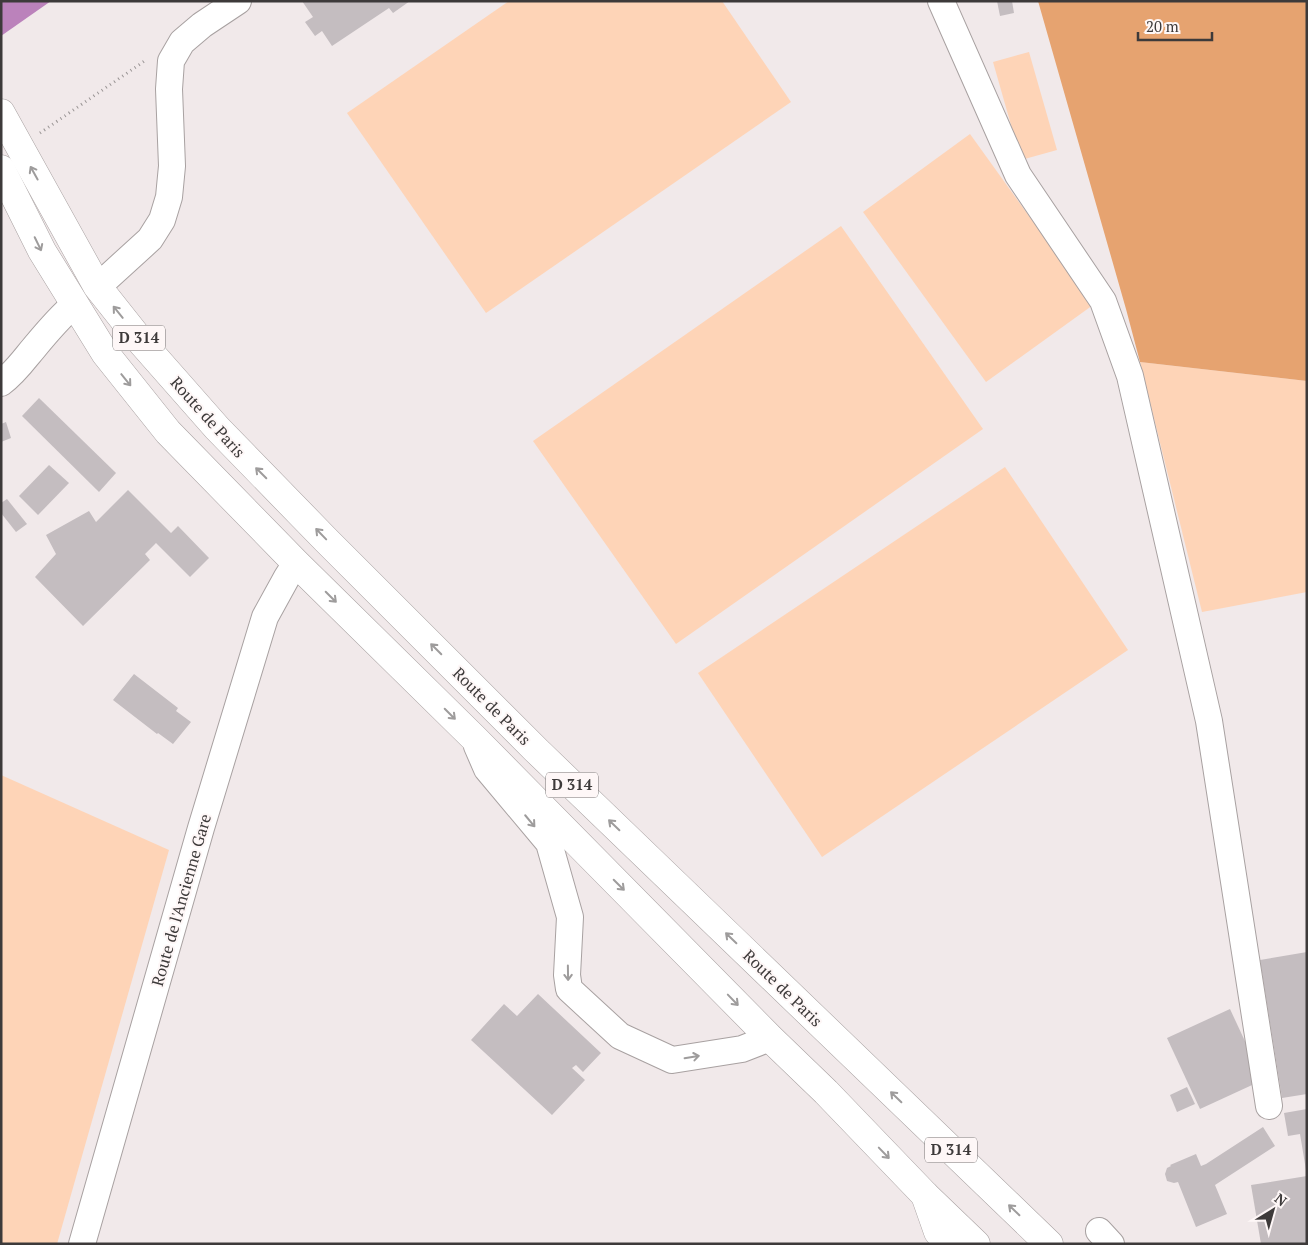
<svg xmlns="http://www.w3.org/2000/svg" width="1308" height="1245" viewBox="0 0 1308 1245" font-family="'PT Serif',serif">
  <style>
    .green { fill: #fed4b7 }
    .forest { fill: #e6a370 }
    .water { fill: #bb82bb }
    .building { fill: #c4bdc0 }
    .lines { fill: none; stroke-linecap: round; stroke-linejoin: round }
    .minor-casing { stroke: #a8a1a1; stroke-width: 28 }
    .major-casing { stroke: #a8a1a1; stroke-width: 29 }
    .highway-casing { stroke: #a8a1a1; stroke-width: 29 }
    .path { stroke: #9a9595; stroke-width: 3; stroke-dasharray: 1 4; stroke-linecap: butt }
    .minor { stroke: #fff; stroke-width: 26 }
    .major { stroke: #fff; stroke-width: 28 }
    .highway { stroke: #fff; stroke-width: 28 }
    .oneway { stroke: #9e9c9c }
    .labels { text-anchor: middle; stroke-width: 4; stroke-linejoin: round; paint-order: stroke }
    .shield { fill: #fef7f7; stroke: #777373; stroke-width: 1 }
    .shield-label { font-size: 15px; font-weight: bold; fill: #3d3a3a }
    .street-label { font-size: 16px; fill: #3d3a3a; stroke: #fef7f7 }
  </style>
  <rect width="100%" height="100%" fill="#f1e9ea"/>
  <g class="green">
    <polygon points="509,1 722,1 791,102 486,313 347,113"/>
    <polygon points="1029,52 1057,150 1021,160 993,62"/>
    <polygon points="970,134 1093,305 986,382 863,212"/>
    <polygon points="841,226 983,429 676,644 533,441"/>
    <polygon points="1140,362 1307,381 1307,592 1202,612"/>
    <polygon points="1005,467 1128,650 822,857 698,673"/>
    <polygon points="1,775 169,850 57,1244 1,1244"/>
  </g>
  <polygon class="forest" points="1038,1 1307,1 1307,381 1140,362 1126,309"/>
  <polygon class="water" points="1,1 51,1 1,36"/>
  <g class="building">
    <polygon points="302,1 410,1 393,13 389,8 332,46 322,31 315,36 305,22 313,17"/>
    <polygon points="997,1 1012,1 1014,13 1000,16"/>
    <polygon points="39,398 116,473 99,492 22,416"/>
    <polygon points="6,422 11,438 1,442 1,424"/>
    <polygon points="49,465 69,483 38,515 19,496"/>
    <polygon points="128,490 171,533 178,526 209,558 190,577 156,543 145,554 150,560 83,626 35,577 56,554 46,535 89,511 96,522"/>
    <polygon points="7,499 27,524 16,532 1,513 1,503"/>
    <polygon points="134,674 178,708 176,711 191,722 173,744 158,733 157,734 113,700"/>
    <polygon points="1307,952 1307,1094 1282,1098 1260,960"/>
    <polygon points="538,994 601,1053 583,1072 576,1065 572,1068 585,1080 552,1115 471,1040 504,1004 517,1016"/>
    <polygon points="1230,1009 1263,1080 1200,1109 1167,1038"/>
    <polygon points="1187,1087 1195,1104 1177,1112 1170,1095"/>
    <polygon points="1307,1109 1307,1170 1306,1170 1300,1134 1288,1136 1284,1113"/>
    <polygon points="1263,1127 1275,1146 1215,1185 1227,1214 1196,1227 1178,1182 1174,1183 1167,1181 1165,1174 1167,1168 1171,1166 1170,1165 1196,1154 1201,1166 1206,1164"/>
    <polygon points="1307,1176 1307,1244 1261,1244 1251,1185"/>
  </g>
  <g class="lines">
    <defs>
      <g id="minor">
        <polyline points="941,1 1018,175 1103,301 1130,376 1209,721 1269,1106"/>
        <polyline points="97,286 104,281 150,239 162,220 169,197 172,166 169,89 171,61 182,42 202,25 238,1"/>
        <path d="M1 383C12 375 20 365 28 355 43 337 57 319 74 305"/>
        <polyline points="477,746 487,769 549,843 570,917 567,975 569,989 620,1036 672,1060 742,1049 770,1038"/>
        <polyline points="1099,1231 1111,1244"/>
        <polyline points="82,1244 201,828 265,617 287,577 296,563"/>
      </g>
      <g id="major">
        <polyline points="1,113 97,286 143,344 217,428 326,540 536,750 1049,1244"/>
        <polyline points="1,169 42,251 105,353 168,432 296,563 474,738 770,1038 826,1092 925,1195 976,1244"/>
      </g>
      <polyline id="highway" points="925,1195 938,1232 949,1244"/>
    </defs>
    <use href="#minor" class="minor-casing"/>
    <use href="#major" class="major-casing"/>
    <use href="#highway" class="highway-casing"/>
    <polyline class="path" points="40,133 146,60"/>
    <use href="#minor" class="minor"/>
    <use href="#major" class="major"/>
    <use href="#highway" class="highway"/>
  </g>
  <defs><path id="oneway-shaft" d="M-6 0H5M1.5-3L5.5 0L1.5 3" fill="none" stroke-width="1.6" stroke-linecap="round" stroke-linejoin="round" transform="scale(1.25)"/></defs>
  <g class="oneway">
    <use href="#oneway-shaft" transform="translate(34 173) rotate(-119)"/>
    <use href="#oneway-shaft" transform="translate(38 244) rotate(64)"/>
    <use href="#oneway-shaft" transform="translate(118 312) rotate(-129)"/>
    <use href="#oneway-shaft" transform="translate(126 380) rotate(51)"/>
    <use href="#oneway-shaft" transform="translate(261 473) rotate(-135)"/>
    <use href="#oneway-shaft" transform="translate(321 534) rotate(-134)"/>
    <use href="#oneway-shaft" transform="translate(331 597) rotate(45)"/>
    <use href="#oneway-shaft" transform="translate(436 649) rotate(-135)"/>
    <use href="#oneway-shaft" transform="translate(450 714) rotate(45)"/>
    <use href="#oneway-shaft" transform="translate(530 821) rotate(50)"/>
    <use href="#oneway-shaft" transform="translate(614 825) rotate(-136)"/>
    <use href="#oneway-shaft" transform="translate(619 885) rotate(45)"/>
    <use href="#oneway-shaft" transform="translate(731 938) rotate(-136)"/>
    <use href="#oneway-shaft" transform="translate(568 973) rotate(89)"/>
    <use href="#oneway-shaft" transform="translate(733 1000) rotate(46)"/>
    <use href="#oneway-shaft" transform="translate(692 1057) rotate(-9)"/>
    <use href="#oneway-shaft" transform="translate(896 1097) rotate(-136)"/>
    <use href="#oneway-shaft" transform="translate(884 1153) rotate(46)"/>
    <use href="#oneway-shaft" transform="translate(1014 1210) rotate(-136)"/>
  </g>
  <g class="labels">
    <g class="shield">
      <rect x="113" y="325.5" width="52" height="25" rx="4"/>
      <rect x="546" y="772.5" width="52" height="25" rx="4"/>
      <rect x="925" y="1137.5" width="52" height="25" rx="4"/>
    </g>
    <g class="shield-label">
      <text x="139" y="343">D 314</text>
      <text x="572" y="790">D 314</text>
      <text x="951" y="1155">D 314</text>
    </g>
    <g class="street-label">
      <text transform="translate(208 417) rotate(48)" y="6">Route de Paris</text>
      <text transform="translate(492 706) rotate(45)" y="6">Route de Paris</text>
      <text transform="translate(181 900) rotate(-74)" y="6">Route de l'Ancienne Gare</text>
      <text transform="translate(783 988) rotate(44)" y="6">Route de Paris</text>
    </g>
  </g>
  <rect width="1308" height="1245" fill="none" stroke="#3d3a3a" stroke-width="5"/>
  <g transform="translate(1273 1210) rotate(37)" stroke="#fef7f7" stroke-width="4" paint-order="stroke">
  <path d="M0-4L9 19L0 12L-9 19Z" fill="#3d3a3a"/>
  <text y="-8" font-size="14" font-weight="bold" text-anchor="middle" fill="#3d3a3a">N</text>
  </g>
  <path d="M1138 32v8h74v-8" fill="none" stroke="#3d3a3a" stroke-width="2.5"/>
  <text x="1146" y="32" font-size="15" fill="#3d3a3a" stroke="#fef7f7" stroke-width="4" paint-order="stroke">20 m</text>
</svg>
